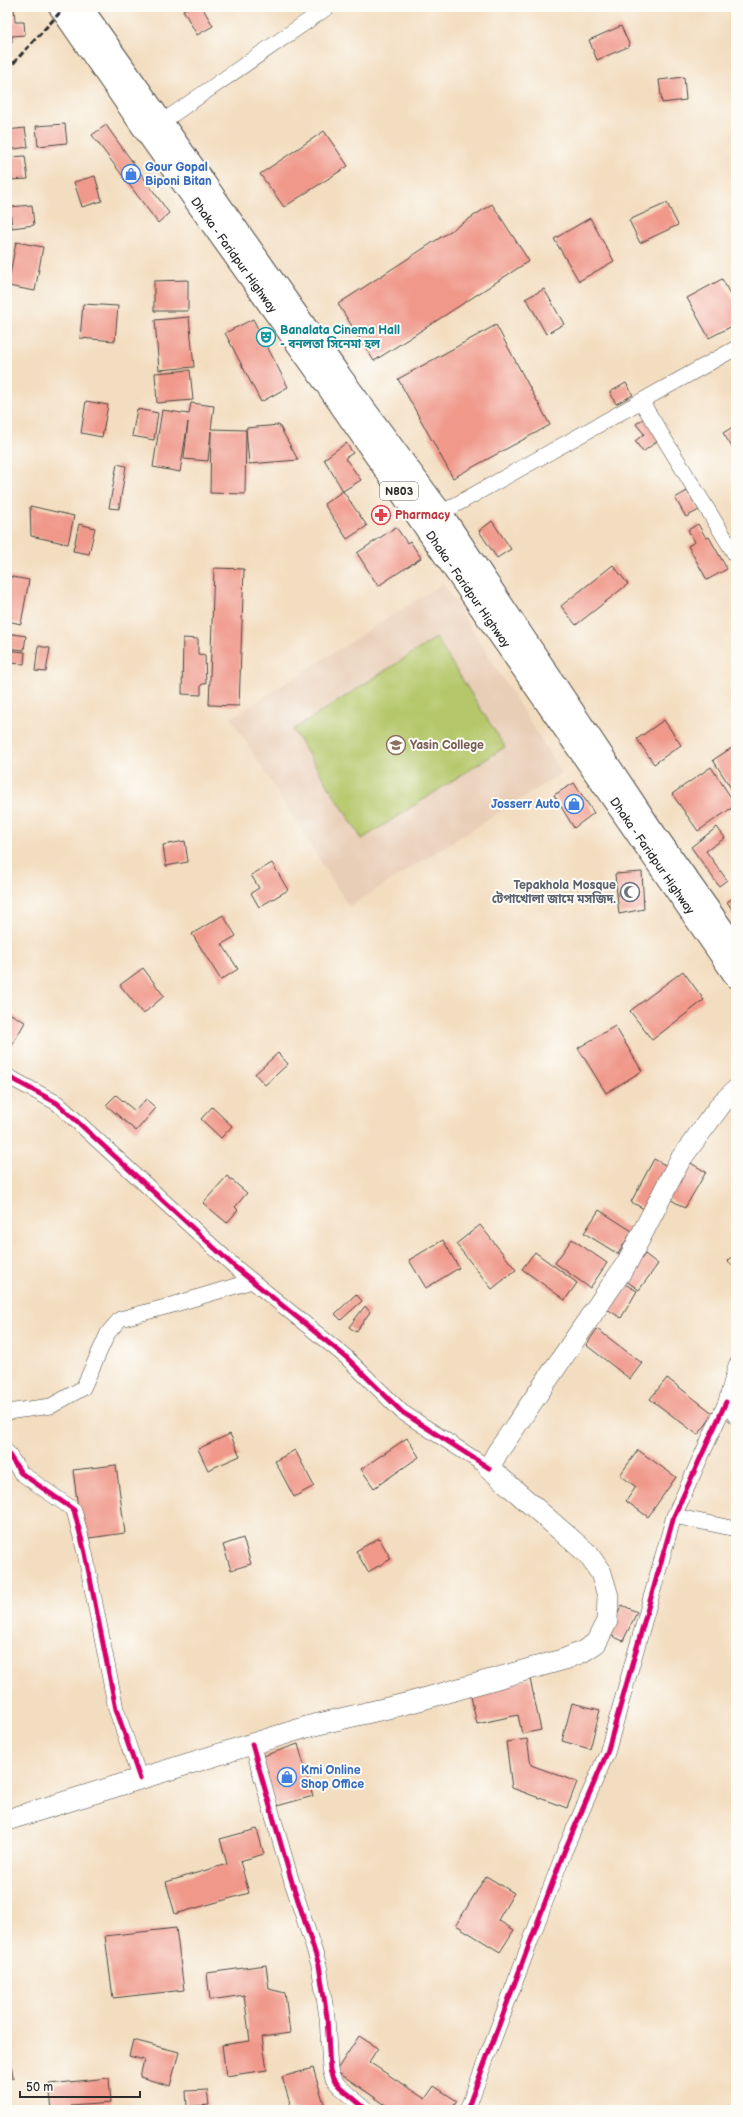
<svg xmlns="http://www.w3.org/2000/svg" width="743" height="2117" viewBox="0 0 743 2117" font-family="'Balsamiq Sans','Noto Sans Bengali',sans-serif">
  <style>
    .built { fill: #e9ceb7 }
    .green { fill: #b5c76a; stroke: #70794a }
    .building { fill: #f0988a }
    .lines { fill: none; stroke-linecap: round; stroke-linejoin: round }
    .street-casing { stroke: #494641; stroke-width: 16 }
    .secondary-casing { stroke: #494641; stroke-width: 22 }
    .highway-casing { stroke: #494641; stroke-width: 24 }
    .street { stroke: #fff; stroke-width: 15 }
    .secondary { stroke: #fff; stroke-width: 21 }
    .highway { stroke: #fff; stroke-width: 22 }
    .rail { stroke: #2b2b2b; stroke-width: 3; stroke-dasharray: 6 3; stroke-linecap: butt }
    .cycleway-casing { stroke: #fdfcf7; stroke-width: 8 }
    .cycleway { stroke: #d6006c; stroke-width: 5 }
    .labels { text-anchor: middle; stroke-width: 4; stroke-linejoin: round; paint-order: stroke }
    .shield { fill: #fdfcf7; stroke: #6a6a68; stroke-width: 1 }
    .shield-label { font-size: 11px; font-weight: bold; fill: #2b2b2b }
    .shop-label { font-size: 12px; font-weight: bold; fill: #366cbe; stroke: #fdfcf7; text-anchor: start }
    .street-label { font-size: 12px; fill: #2b2b2b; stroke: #fdfcf7 }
    .culture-label { font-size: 12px; font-weight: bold; fill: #0d838f; stroke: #fdfcf7; text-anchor: start }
    .health-label { font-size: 12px; font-weight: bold; fill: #be3a42; stroke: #fdfcf7; text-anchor: start }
    .education-label { font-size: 12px; font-weight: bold; fill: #785e54; stroke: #fdfcf7; text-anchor: start }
    .worship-label { font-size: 12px; font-weight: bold; fill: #5b616d; stroke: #fdfcf7; text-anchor: end }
  </style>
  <rect width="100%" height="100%" fill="#fdfcf7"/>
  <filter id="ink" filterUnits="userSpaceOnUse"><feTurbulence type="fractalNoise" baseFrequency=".025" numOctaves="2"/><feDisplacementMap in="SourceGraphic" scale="8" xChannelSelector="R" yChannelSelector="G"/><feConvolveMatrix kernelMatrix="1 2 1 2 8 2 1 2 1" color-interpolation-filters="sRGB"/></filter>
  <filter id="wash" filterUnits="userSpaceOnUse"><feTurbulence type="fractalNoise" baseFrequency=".012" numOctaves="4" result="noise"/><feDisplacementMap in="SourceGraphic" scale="16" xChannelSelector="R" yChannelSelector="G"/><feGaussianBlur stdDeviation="0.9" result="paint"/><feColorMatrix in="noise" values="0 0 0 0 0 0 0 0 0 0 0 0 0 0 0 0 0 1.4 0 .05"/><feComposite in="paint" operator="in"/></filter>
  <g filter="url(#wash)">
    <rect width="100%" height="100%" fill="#f3ddc0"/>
    <polygon class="built" points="443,583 562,773 349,907 231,718"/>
    <polygon class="green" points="436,638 505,747 362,839 293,730"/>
    <g id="blocks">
      <g class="building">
        <polygon points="7,7 14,7 15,22 24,22 25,35 12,36 12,43 7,43"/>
        <polygon points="188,7 202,7 213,26 197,35 183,10"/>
        <polygon points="621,26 630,46 597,60 589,40"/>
        <polygon points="684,77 686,100 662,103 659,80"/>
        <polygon points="65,124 67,143 38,146 36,126"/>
        <polygon points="106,125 169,213 158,223 92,135"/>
        <polygon points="25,128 28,147 8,150 7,130"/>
        <polygon points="324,131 348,166 284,207 260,174"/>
        <polygon points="25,156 28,179 10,180 9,157"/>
        <polygon points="95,176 102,201 82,207 74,182"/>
        <polygon points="667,203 678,225 640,243 629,220"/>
        <polygon points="492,204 529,261 374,361 338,304"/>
        <polygon points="32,205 34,225 12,228 10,207"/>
        <polygon points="590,218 614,261 579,281 554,239"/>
        <polygon points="16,242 43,247 35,291 8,286"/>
        <polygon points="722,279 736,305 736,324 709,338 687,298"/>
        <polygon points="188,280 188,311 154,311 154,281"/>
        <polygon points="544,289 564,324 546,334 528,301 525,299"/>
        <polygon points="83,304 118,306 115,341 80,338"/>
        <polygon points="189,317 194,367 159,370 155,320"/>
        <polygon points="253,319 288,387 261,402 225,333"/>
        <polygon points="496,325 550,425 453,478 398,379"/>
        <polygon points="190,370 193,400 157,403 155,373"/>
        <polygon points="626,383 633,395 616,404 610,392"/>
        <polygon points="86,401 108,405 102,437 81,433"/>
        <polygon points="191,403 214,406 211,429 246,430 245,494 210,493 211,431 208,461 184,459 188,422 180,472 153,467 162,410 189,414"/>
        <polygon points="137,409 158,413 154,440 132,436"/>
        <polygon points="644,418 661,438 643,452 635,441 644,434 636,424"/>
        <polygon points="279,425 298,460 249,464 246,428"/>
        <polygon points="736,425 736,453 723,433"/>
        <polygon points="346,443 353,453 345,458 361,480 343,491 324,459"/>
        <polygon points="117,464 126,466 119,509 109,508"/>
        <polygon points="343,491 367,526 347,539 324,504"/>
        <polygon points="687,491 699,510 686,517 675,498"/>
        <polygon points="30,506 74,516 68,544 31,536"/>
        <polygon points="492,521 511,549 497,558 479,531"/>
        <polygon points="79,524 95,528 89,554 73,551"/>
        <polygon points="698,524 706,538 709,537 727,569 707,580 688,546 695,542 688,530"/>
        <polygon points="396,527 407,543 410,541 421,558 378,586 357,553"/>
        <polygon points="613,565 628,584 576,625 561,606"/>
        <polygon points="214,568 244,569 239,706 209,705"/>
        <polygon points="7,576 29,580 21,624 7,621"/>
        <polygon points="7,633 26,636 24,650 7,648"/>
        <polygon points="183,638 198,639 198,654 205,655 206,683 201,685 201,695 182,694"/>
        <polygon points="38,646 50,648 46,672 35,671"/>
        <polygon points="7,650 25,652 24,664 7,663"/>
        <polygon points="664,720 681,745 654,764 637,739"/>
        <polygon points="736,745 736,796 713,760"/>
        <polygon points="711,767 736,805 698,831 672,794"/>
        <polygon points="574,783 594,813 574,828 554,795"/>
        <polygon points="717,827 725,838 706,851 727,880 719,886 691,847"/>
        <polygon points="185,841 188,862 166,866 163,845"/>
        <polygon points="272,863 288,890 259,907 251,893 259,888 251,875"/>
        <polygon points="642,872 644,909 619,914 615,874"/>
        <polygon points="736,896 736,911 734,912 727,902"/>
        <polygon points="223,915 236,936 222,944 238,969 221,980 192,934"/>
        <polygon points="143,968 164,996 143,1014 120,985"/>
        <polygon points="683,971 704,1000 652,1040 630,1011"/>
        <polygon points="7,1012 25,1022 9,1051 7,1050"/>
        <polygon points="615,1026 642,1071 606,1093 578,1048"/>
        <polygon points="278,1053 288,1064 265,1085 255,1074"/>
        <polygon points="116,1095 135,1111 146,1099 156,1108 136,1131 106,1105"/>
        <polygon points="212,1107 232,1126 221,1138 201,1119"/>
        <polygon points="654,1159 669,1167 646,1210 631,1202"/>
        <polygon points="689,1162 706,1172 685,1208 668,1198"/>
        <polygon points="227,1176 247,1193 235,1207 238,1210 227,1223 203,1203"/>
        <polygon points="599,1210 632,1231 618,1254 584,1233"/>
        <polygon points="480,1225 516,1270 492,1289 456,1244"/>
        <polygon points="572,1239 607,1263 590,1288 555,1263"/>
        <polygon points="443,1240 459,1268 426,1288 409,1260"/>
        <polygon points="535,1252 577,1283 565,1300 522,1269"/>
        <polygon points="736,1253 736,1270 728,1261"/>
        <polygon points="645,1254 658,1264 639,1290 625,1280"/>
        <polygon points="623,1283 637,1291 621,1318 607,1309"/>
        <polygon points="356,1294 362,1301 341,1320 335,1314"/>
        <polygon points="365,1306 370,1312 356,1332 349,1327"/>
        <polygon points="597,1329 642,1363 630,1379 586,1345"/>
        <polygon points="667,1378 714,1414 698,1435 650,1399"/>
        <polygon points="230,1434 240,1456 208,1470 198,1449"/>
        <polygon points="407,1438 419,1457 374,1488 361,1469"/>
        <polygon points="295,1450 314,1486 294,1497 275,1461"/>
        <polygon points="638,1450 676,1477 648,1517 626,1501 636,1487 620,1475"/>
        <polygon points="116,1465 125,1533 82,1539 73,1470"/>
        <polygon points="243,1538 251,1564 231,1570 223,1545"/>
        <polygon points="379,1538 391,1559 368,1572 356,1551"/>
        <polygon points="622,1605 637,1612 623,1641 608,1634"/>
        <polygon points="530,1679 541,1730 522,1734 518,1715 477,1724 470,1692"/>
        <polygon points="572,1703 600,1710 590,1749 562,1741"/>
        <polygon points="527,1739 531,1765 577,1782 567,1808 512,1788 506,1742"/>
        <polygon points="298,1744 313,1796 277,1806 260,1757"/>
        <polygon points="257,1829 264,1854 240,1861 249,1893 175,1914 166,1882 227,1864 220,1839"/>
        <polygon points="486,1876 514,1893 498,1920 514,1930 500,1952 456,1925"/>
        <polygon points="176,1928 184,1990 113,1998 105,1936"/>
        <polygon points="266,1965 269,1989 285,1993 290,2033 262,2037 267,2070 226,2076 222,2045 250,2041 244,1995 210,2000 207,1973"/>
        <polygon points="359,2036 378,2048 369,2062 425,2099 434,2086 457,2101 451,2110 393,2110 336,2071"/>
        <polygon points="133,2040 179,2052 170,2086 140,2077 144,2060 129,2056"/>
        <polygon points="7,2054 10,2054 13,2078 7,2079"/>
        <polygon points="313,2068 326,2110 292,2110 282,2077"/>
        <polygon points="109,2078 111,2103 71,2106 71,2110 52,2110 49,2084"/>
        <polygon points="207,2090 209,2105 187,2107 186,2091"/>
      </g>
    </g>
  </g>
  <g filter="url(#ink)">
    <use href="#blocks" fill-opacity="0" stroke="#494641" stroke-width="1"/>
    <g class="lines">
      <defs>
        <g id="street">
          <polyline points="162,122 328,7"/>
          <polyline points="641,401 736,556"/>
          <polyline points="434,519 441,513 736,348"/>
          <polyline points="7,1076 57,1103 235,1267 346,1357 402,1412 489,1468"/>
          <polyline points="736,1365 726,1402 736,1417"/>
          <polyline points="7,1412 51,1406 83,1388 108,1333 120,1319 169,1306 252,1281"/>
          <polyline points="7,1452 21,1473 74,1510 85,1553 116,1709 140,1779"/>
          <polyline points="674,1516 736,1529"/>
          <polyline points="252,1744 291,1879 319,1965 327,2017 330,2070 333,2079 340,2087 367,2110"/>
          <polyline points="467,2110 564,1852 607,1753 674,1516 726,1402"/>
        </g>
        <polyline id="secondary" points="7,1820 310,1726 405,1704 565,1659 582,1652 596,1643 607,1621 608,1596 601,1573 588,1554 489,1468 497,1453 627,1263 680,1160 722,1103 736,1090"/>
        <g id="highway">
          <path id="s1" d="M60 7 147 133 326 384 736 977"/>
          <polyline points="81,7 338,373 441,513 650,827 736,948"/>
        </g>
      </defs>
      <use href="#street" class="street-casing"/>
      <use href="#secondary" class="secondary-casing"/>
      <use href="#highway" class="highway-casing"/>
      <use href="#street" class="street"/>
      <use href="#secondary" class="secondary"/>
      <use href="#highway" class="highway"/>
      <polyline class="rail" points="7,70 65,7"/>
      <defs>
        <g id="cycleway">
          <polyline points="7,1076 57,1103 235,1267 346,1357 402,1412 489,1468"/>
          <polyline points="7,1452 21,1473 74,1510 85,1553 116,1709 140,1779"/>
          <polyline points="252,1744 291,1879 319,1965 327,2017 330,2070 333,2079 340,2087 367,2110"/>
          <polyline points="467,2110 564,1852 607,1753 674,1516 726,1402"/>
        </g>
      </defs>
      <use href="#cycleway" class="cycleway-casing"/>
      <use href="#cycleway" class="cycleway"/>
    </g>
  </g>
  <defs>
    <symbol id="shop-ring" viewBox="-11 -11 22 22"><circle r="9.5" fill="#fdfcf7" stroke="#3f7fe0" stroke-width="1.5"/><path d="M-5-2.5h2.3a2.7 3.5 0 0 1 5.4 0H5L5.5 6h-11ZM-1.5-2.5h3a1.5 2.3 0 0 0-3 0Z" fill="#3f7fe0"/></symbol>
    <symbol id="theatre-ring" viewBox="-11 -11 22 22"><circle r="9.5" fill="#fdfcf7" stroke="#0f9aa8" stroke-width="1.5"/><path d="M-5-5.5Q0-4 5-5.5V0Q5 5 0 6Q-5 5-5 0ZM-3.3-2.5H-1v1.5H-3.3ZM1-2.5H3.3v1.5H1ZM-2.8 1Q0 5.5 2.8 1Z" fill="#0f9aa8"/></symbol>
    <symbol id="pharmacy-ring" viewBox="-11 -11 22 22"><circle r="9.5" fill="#fdfcf7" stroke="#e0444e" stroke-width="1.5"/><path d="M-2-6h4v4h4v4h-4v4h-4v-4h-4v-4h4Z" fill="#e0444e"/></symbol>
    <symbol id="university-ring" viewBox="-11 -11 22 22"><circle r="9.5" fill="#fdfcf7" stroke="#8d6e63" stroke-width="1.5"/><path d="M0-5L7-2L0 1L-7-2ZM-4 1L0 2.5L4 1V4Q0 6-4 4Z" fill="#8d6e63"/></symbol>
    <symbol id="mosque-ring" viewBox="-11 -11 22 22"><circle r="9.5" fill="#fdfcf7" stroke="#6b7280" stroke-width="1.5"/><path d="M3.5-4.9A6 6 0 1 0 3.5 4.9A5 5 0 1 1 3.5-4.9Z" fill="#6b7280"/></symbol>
  </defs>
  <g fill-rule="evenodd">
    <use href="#shop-ring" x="120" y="163" width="22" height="22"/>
    <use href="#theatre-ring" x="255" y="326" width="22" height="22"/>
    <use href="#pharmacy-ring" x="370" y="504" width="22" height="22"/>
    <use href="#university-ring" x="385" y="734" width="22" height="22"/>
    <use href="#shop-ring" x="563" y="793" width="22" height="22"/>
    <use href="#mosque-ring" x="619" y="881" width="22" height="22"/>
    <use href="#shop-ring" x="276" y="1766" width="22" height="22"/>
  </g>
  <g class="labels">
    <rect class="shield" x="380" y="482" width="38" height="18" rx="3"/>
    <g class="shield-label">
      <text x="399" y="495">N803</text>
    </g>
    <g class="shop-label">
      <text x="145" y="171">Gour Gopal<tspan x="145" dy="14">Biponi Bitan</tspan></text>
      <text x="560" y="808" text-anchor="end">Josserr Auto</text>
      <text x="301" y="1774">Kmi Online<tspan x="301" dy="14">Shop Office</tspan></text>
    </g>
    <g class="street-label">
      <text dy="4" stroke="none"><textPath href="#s1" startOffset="303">Dhaka - Faridpur Highway</textPath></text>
      <text dy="4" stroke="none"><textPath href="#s1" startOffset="711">Dhaka - Faridpur Highway</textPath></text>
      <text dy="4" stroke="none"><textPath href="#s1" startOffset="1035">Dhaka - Faridpur Highway</textPath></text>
    </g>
    <g class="culture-label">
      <text x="280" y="334">Banalata Cinema Hall<tspan x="280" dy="14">- বনলতা সিনেমা হল</tspan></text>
    </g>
    <g class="health-label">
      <text x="395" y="519">Pharmacy</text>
    </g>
    <g class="education-label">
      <text x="410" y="749">Yasin College</text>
    </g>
    <g class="worship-label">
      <text x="616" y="889">Tepakhola Mosque<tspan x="616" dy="14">টেপাখোলা জামে মসজিদ.</tspan></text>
    </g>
  </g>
  <rect width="743" height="2117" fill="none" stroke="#fdfcf7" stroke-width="24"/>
  <path d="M20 2091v6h120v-6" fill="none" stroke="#2b2b2b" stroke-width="2"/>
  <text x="26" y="2091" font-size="12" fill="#2b2b2b" stroke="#fdfcf7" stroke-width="3" paint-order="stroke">50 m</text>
</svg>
